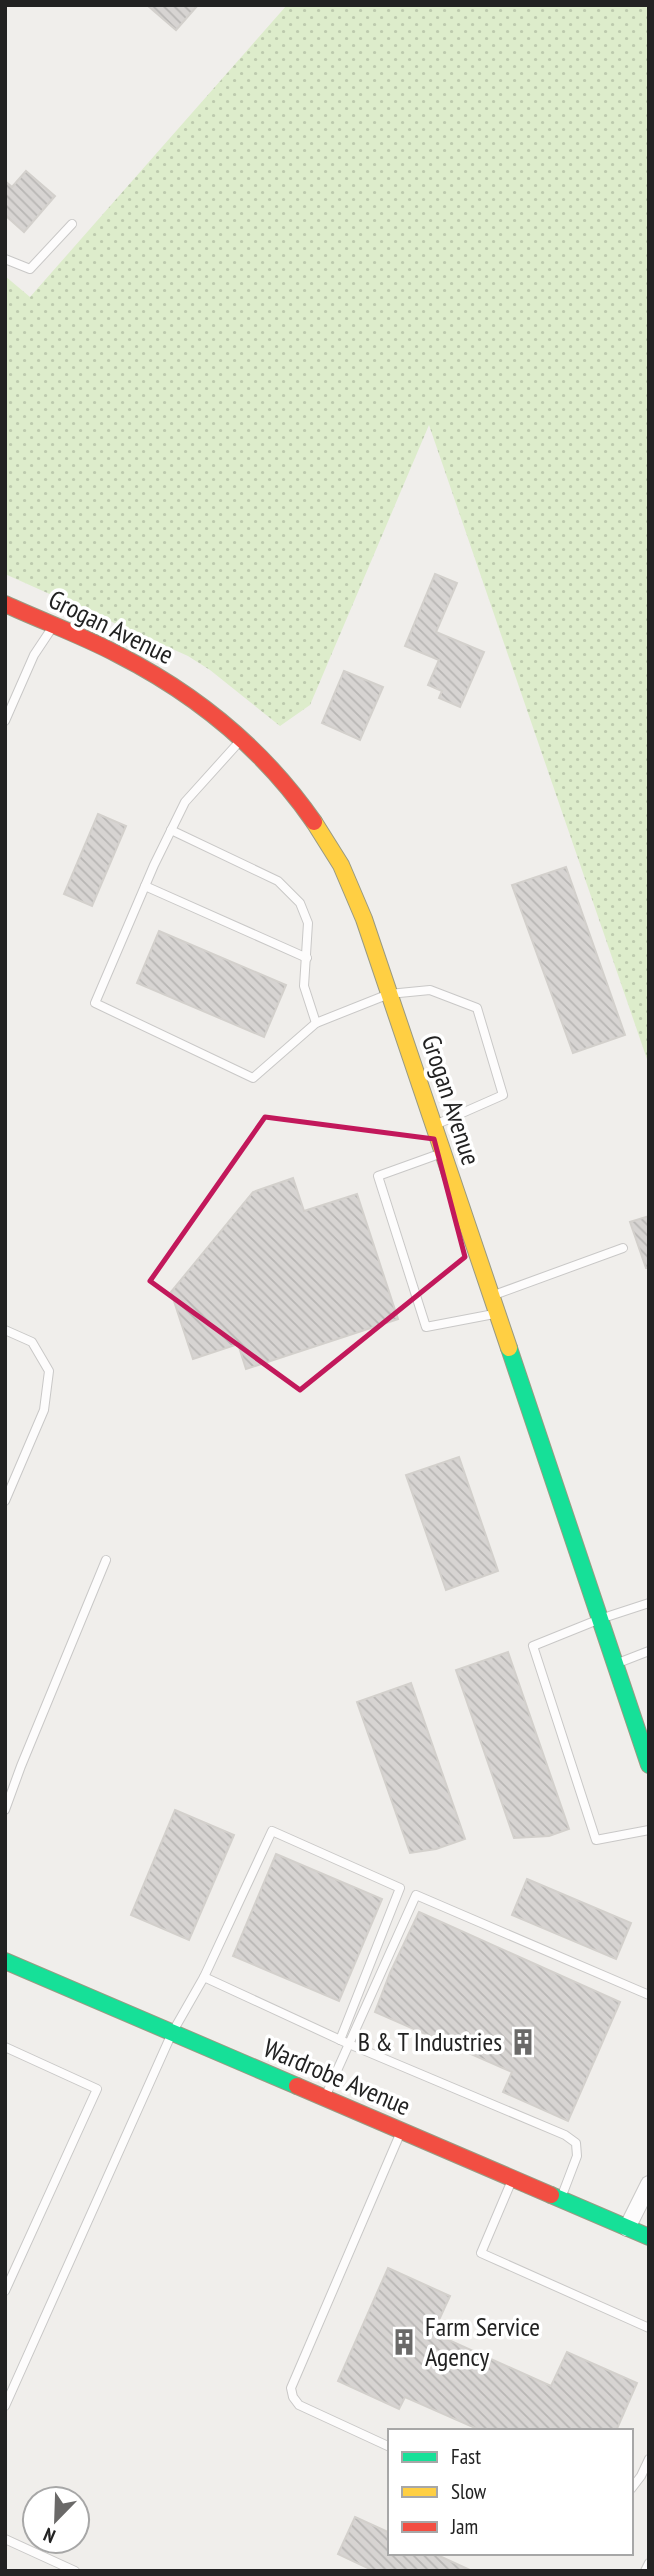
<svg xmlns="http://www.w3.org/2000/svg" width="654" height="2576" viewBox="0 0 654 2576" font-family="'PT Sans Narrow',sans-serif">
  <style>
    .grass { fill: url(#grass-dots) }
    .building { fill: url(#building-back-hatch); stroke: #d3d0cc; stroke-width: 2 }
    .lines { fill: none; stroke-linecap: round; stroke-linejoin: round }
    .lane-casing { stroke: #c9c8c7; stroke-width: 10 }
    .street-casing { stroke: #c9c8c7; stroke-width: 18 }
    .fast-casing { stroke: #999a82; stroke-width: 18 }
    .slow-casing { stroke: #999a82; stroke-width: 18 }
    .jam-casing { stroke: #999a82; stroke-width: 18 }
    .lane { stroke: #fdfcfc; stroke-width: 8 }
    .street { stroke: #fdfcfc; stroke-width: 16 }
    .fast { stroke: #16e098; stroke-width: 16 }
    .slow { stroke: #ffcf43; stroke-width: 16 }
    .jam { stroke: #f24e42; stroke-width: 16 }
    .marked { fill: none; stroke: #c2185b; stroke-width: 5; stroke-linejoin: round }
    .labels { text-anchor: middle; stroke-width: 7; stroke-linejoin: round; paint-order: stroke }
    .street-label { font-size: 26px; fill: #222; stroke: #fff }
    .poi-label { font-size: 26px; fill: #222; stroke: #fff; text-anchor: end }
  </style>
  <defs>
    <pattern id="grass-dots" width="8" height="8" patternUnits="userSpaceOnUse" patternTransform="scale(1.75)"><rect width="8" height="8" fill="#ddeccb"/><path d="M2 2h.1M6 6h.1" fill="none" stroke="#bdcaae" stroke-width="1.8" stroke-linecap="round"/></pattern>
    <pattern id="building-back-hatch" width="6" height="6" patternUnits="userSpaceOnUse" patternTransform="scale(1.75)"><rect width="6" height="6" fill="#d7d4d2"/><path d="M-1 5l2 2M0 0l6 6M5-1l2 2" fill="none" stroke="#b8b6b4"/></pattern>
  </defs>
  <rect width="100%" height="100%" fill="#f0eeeb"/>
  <polygon class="grass" points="287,5 648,5 649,1065 429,425 310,705 280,726 210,670 188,656 5,574 5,276 30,297"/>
  <g class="building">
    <polygon points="147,5 198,5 176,30"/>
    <polygon points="26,171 55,196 24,232 5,215 5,181 12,187"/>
    <polygon points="435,574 457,583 436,632 484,652 460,707 439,698 442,691 428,685 439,660 405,646"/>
    <polygon points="344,671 383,687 360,740 322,723"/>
    <polygon points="98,814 126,826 92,906 64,894"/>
    <polygon points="566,867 625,1035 573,1053 512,885"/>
    <polygon points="159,931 286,985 264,1037 137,983"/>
    <polygon points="293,1178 304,1211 357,1194 398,1319 246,1369 238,1344 193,1359 171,1292 253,1192"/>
    <polygon points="649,1216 649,1268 646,1268 630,1222"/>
    <polygon points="459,1457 498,1571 446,1590 406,1475"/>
    <polygon points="508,1652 569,1829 549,1836 514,1838 456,1670"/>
    <polygon points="411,1683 465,1839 436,1849 410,1853 357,1702"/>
    <polygon points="175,1810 234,1835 189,1940 131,1915"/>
    <polygon points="276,1854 382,1899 339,2001 233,1956"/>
    <polygon points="527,1879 631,1923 616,1959 512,1915"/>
    <polygon points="419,1912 620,2002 568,2121 503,2092 512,2072 375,2012 390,1973"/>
    <polygon points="388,2268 450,2296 433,2333 551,2386 567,2352 637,2383 616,2431 482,2431 405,2397 399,2409 338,2381"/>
    <polygon points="355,2517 390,2533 390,2553 433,2553 472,2571 374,2571 338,2554"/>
  </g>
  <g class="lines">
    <defs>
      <g id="lane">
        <polyline points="5,259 30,269 72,224"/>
        <polyline points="5,721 34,655 52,628"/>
        <polyline points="240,741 185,802 154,865 95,1003 253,1078 316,1023 389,994 430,990 477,1008 503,1095 435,1125"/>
        <polyline points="171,830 278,881 300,903 308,923 304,986 316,1023"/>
        <polyline points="145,886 307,958"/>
        <polyline points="442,1153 378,1176 426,1327 494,1314"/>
        <polyline points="494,1295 623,1248"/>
        <polyline points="5,1330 32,1342 49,1371 44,1410 5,1501"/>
        <polyline points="649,1603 600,1619 533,1646 596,1840 649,1830"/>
        <polyline points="618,1663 649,1651"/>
        <polyline points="5,1810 21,1766 106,1560"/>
        <polyline points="204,1977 272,1831 400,1888 340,2040"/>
        <polyline points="5,2047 97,2089 5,2291"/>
        <polyline points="326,2095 416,1895 649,1995"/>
        <polyline points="512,2180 481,2253 649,2328"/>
        <polyline points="5,2406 172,2033 204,1977 349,2044 565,2135 576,2143 577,2156 561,2198"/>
        <polyline points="390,2447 299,2405 293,2397 291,2388 400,2134"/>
        <polyline points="631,2489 641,2476 649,2459"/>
        <polyline points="5,2539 75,2571"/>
        <polyline points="645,2571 649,2563"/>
      </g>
      <polyline id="street" points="627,2228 649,2184"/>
      <g id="fast">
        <polyline points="509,1348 649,1765"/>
        <polyline points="5,1961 297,2086"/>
        <polyline points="551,2195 649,2237"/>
      </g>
      <polyline id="slow" points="314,822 341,865 364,919 509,1348"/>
      <g id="jam">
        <path d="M5 604C42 621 81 635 117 654 196 694 264 750 314 822"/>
        <polyline points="297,2086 551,2195"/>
      </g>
    </defs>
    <use href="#lane" class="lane-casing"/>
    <use href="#street" class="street-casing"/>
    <use href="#fast" class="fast-casing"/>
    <use href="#slow" class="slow-casing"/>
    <use href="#jam" class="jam-casing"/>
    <use href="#lane" class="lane"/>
    <use href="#street" class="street"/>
    <use href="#fast" class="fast"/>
    <use href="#slow" class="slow"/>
    <use href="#jam" class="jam"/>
  </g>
  <path class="marked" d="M265 1117 434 1139 465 1257 300 1390 150 1281Z"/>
  <defs>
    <symbol id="building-bare" viewBox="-9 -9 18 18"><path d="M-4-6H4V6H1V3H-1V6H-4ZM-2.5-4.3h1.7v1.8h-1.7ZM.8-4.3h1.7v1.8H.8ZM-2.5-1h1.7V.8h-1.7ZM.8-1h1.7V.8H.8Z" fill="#6a6968" stroke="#fff" stroke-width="2.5" paint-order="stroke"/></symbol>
  </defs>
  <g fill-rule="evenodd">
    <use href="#building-bare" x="504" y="2023" width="38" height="38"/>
    <use href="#building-bare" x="385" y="2323" width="38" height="38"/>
  </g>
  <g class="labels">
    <g class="street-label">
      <text transform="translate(111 627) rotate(26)" y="9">Grogan Avenue</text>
      <text transform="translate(451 1100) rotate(72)" y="9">Grogan Avenue</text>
      <text transform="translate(337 2077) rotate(23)" y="9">Wardrobe Avenue</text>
    </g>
    <g class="poi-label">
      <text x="502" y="2051">B &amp; T Industries</text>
      <text x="425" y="2336" text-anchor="start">Farm Service<tspan x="425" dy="30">Agency</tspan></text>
    </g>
  </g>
  <rect width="654" height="2576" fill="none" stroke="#222222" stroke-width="14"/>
  <rect x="388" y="2429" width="245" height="126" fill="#ffffff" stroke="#a7a7a7" stroke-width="2"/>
  <rect x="402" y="2452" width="35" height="10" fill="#16e098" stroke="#a7a7a7" stroke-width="2"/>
  <text x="451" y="2464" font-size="21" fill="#222222">Fast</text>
  <rect x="402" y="2487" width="35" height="10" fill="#ffcf43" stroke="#a7a7a7" stroke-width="2"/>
  <text x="451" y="2499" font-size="21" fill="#222222">Slow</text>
  <rect x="402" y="2522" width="35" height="10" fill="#f24e42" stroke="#a7a7a7" stroke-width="2"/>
  <text x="451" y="2534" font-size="21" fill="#222222">Jam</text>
  <g transform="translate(56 2520) rotate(203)"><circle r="33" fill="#ffffff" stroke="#a7a7a7" stroke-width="2"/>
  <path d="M0-5L12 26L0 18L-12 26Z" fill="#6a6968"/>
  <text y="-10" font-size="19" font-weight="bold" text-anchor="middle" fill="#222222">N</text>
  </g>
</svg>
